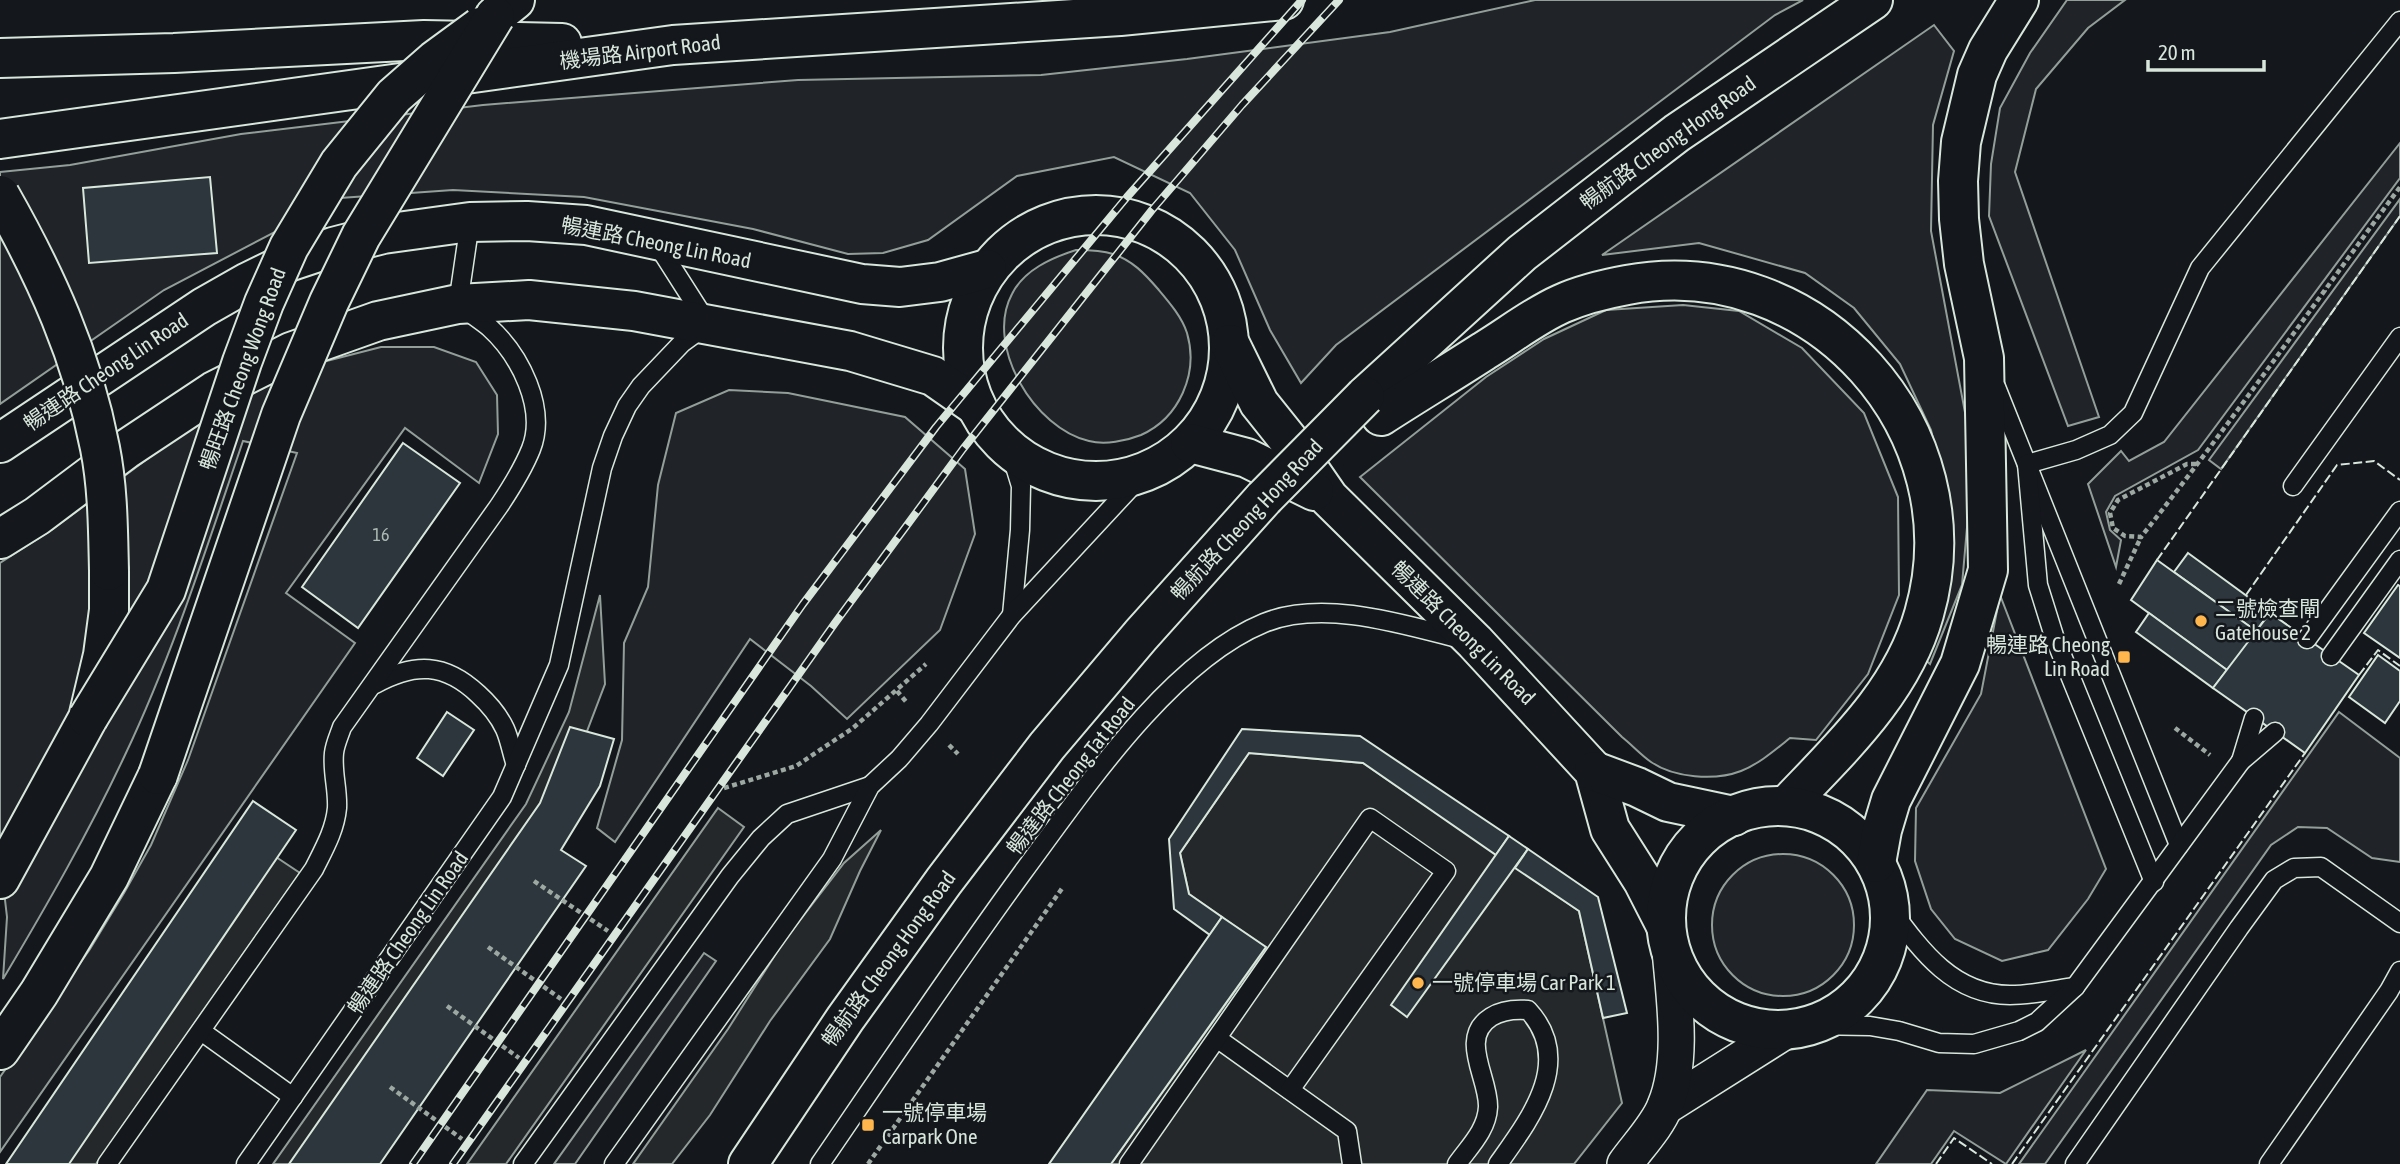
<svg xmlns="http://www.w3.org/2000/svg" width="2400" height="1164" viewBox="0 0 2400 1164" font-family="'Asap Condensed','Noto Sans TC',sans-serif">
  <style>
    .green { fill: #202428; stroke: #939e99; stroke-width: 2 }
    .parking { fill: #24282b; stroke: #939e99; stroke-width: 2 }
    .building { fill: #2c363c; stroke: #d8e6dc; stroke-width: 2 }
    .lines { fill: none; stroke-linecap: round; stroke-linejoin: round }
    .service-casing { stroke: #d8e6dc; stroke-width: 21 }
    .minor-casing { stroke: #d8e6dc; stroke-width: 38 }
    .tertiary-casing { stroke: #d8e6dc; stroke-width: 42 }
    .primary-casing { stroke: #d8e6dc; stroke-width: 42 }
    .path { stroke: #9da8a2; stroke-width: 4.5; stroke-dasharray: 5 3.5; stroke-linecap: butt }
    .service { stroke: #14181c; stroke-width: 18 }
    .minor { stroke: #14181c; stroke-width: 35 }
    .tertiary { stroke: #14181c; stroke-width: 38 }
    .primary { stroke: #14181c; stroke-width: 38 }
    .rail-casing { stroke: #d8e6dc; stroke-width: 8 }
    .rail { stroke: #14181c; stroke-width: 5; stroke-dasharray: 16; stroke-linecap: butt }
    .tertiary-bridge-casing { stroke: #d8e6dc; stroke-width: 42; stroke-linecap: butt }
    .tertiary-bridge { stroke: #14181c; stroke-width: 38 }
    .fence { stroke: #d8e6dc; stroke-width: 2; stroke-dasharray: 9 3.5; stroke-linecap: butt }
    .poi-dot { fill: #ffb74d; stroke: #14181c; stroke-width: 2.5 }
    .labels { text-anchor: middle; stroke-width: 5; stroke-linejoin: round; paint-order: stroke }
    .number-label { font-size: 18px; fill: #adbab4 }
    .street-label { font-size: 21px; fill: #d8e6dc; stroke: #14181c }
    .poi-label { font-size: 21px; fill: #d8e6dc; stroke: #14181c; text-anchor: start }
  </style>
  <rect width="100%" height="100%" fill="#14181c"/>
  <g class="green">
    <polygon points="1535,0 1803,0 1775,15 1336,345 1301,383 1270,330 1235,250 1190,193 1114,157 1017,176 928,240 883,253 848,254 753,229 584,197 453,190 340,198 164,290 0,404 0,172 70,165 241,134 483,105 798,80 1041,75 1187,59 1390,32"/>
    <polygon points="2067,0 2125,0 2088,28 2036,89 2015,172 2099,417 2068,426 1989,216 1991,164 2000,108 2030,53"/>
    <polygon points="1934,25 1954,51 1933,125 1931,231 1967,423 1970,493 1962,585 1930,664 1922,657 1950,578 1950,507 1931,430 1900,364 1854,308 1805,273 1699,243 1602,255"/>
    <polygon points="2400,143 2400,178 2198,450 2115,496 2106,512 2110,530 2121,540 2116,567 2088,484 2121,451 2129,461 2164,442"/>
    <polygon points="2400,199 2400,216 2221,469 2209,460"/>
    <path d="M1076 250C1088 250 1101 250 1113 254 1132 260 1145 274 1158 289 1169 302 1182 317 1187 333 1199 374 1179 418 1141 435 1126 441 1105 445 1089 441 1035 429 984 346 1012 294 1024 270 1051 258 1076 250Z"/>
    <path d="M1683 305 1739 311 1802 348 1864 413 1898 497 1899 595 1868 674 1816 740 1790 738C1775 750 1759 764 1741 771 1715 781 1674 778 1651 762 1641 755 1632 745 1622 737L1360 477 1486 377 1544 339 1606 310Z"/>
    <path d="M381 347H434L476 362 497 395 498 434 479 483 405 428 286 593 355 643 0 1152V1077L90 949 124 893 151 845 188 760 297 453 243 441C207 546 173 654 125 755 89 832 47 905 3 979L7 917 0 857V563L53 529 162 448 276 374Z"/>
    <polygon points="729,390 788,393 905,417 965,469 975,534 940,630 847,719 811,686 750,639 615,842 597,828 622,740 624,643 648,587 658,485 676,413"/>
    <polygon points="2000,595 2106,869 2088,899 2048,950 2002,961 1955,939 1931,909 1915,861 1916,808 1981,694"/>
    <polygon points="2339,712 2400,758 2400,862 2372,858 2327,828 2298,827 2271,845 2045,1164 2019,1164"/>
    <circle cx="1783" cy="925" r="71"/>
    <polygon points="704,953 716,961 575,1164 554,1164"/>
    <polygon points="2086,1050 2006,1164 1954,1131 1931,1164 1876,1164 1927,1090 2000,1093"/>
  </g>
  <g class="parking">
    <polygon points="600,595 605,684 552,823 311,1164 273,1164 526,804 569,712"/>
    <polygon points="1249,753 1363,763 1579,911 1622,1103 1574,1164 1111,1164 1266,948 1189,894 1180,853"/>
    <polygon points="718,808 744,827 506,1164 467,1164"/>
    <polygon points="881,830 860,871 830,939 770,1021 710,1115 672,1164 633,1164 728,1029 784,941 844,863"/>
    <polygon points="273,855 300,873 96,1164 57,1164"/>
  </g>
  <g class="building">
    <polygon points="210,177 217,253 89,263 83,188"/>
    <polygon points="403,443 460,483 358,628 302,587"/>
    <polygon points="2188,553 2270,613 2256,631 2174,572"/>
    <polygon points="2157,560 2256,631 2270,613 2292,629 2250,687 2131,600"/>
    <polygon points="2398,585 2400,586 2400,658 2364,633"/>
    <polygon points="2149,613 2227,670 2213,688 2136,632"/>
    <polygon points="2270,613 2359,675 2305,753 2213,688"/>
    <polygon points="2378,655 2400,671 2400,701 2385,723 2349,697"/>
    <polygon points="447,712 474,730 443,776 417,758"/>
    <polygon points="570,727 614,739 600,786 561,850 586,866 380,1164 289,1164 540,803"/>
    <polygon points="1242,729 1360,736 1509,836 1496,855 1363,763 1249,753 1180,853 1189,894 1222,917 1210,935 1174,909 1169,839"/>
    <polygon points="253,801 296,830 69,1164 6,1164"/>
    <polygon points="1509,836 1528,849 1407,1017 1391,1005"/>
    <polygon points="1528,849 1598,897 1627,1013 1603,1018 1579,911 1515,868"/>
    <polygon points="1222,917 1266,947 1111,1164 1049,1164"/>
  </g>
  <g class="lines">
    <defs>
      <g id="service">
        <polyline points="1996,387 2179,845"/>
        <polyline points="1010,450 1021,486 1020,530 1012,615"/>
        <polyline points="2293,486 2400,337"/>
        <polyline points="2307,639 2400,511"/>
        <polyline points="2331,656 2400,560"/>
        <path d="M375 684C415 662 445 663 478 694 489 704 499 716 505 729 510 740 512 754 516 765"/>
        <polyline points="2241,761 2254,718"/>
        <polyline points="2154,882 2054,636 2038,585 2027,464 2076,450 2110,435 2133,413 2200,268 2400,21"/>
        <path d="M1889 907C1920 949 1952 995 2010 995 2032 995 2054 990 2075 987"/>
        <polyline points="1810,1025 1870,1026 1899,1031 1939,1043 1974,1044 2019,1031 2037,1022 2075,987 2241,761 2275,732"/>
        <polyline points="201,1031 293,1097"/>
        <polyline points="1218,1039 1347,1131 1352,1164"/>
        <path d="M107 1164 314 869C324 849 335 830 337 808 338 789 332 772 334 753 335 744 339 736 342 727L499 506C511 488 523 469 531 449 547 408 520 355 489 327 479 319 468 312 458 304L470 222"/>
        <polyline points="246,1164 502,797 559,665 602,468 613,436 627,406 641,386 682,343 708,324 657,244"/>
        <polyline points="523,1164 730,876 761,838 787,814 870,786"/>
        <polyline points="614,1164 832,859 870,786 899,759 929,724 1012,615 1144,473"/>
        <path d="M820 1164C887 1066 953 968 1023 872 1083 791 1169 662 1264 623 1323 599 1402 624 1461 639"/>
        <polyline points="1129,1164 1370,818 1446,871 1290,1090"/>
        <path d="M1457 1164C1469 1147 1487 1130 1488 1107 1489 1078 1458 1038 1491 1017 1502 1010 1515 1009 1528 1010 1575 1061 1530 1119 1498 1164"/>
        <polyline points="2075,1164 2239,928 2274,880 2294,868 2321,867 2400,923"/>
        <polyline points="2269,1164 2389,991 2400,971"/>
      </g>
      <g id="minor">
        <polyline points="1665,1107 1787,1030"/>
        <path d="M1625 1164C1637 1147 1658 1125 1665 1106 1684 1061 1674 997 1670 950"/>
      </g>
      <g id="tertiary">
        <polyline points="495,16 515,0"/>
        <circle cx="1096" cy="348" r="133"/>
        <polyline points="1230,344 1259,403 1291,443 1329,498 1475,642 1594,771 1610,829 1643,881 1665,924"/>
        <polyline points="1365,396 1522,253 1621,176 1677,133 1873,0"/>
        <path d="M1381 416C1415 394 1450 373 1484 351 1509 336 1534 316 1561 304 1581 295 1605 289 1627 285 1815 250 1977 431 1924 614 1902 692 1841 748 1787 805"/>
        <polyline points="0,443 204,307 248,282 291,261 333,247 383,234 470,222 527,221 586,225 862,284 900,287 940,282 987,269"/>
        <polyline points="1190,443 1247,458 1314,491"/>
        <polyline points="0,539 37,516 125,450 214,391 291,352 378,321 458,304 529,300 634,311 850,351 933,376 976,406"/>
        <polyline points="1594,771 1637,787 1668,802 1734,816"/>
        <circle cx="1778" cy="918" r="112"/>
        <polyline points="1876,863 1882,830 1891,800 1960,664 1988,570 1984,358 1964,264 1959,219 1958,181 1961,142 1977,75 1988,50 2019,0"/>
        <polyline points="0,879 88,718 103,655 109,610 109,571"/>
        <polyline points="0,1050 39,993 109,877 158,775"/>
        <polyline points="748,1164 845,1019 944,881 1047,746 1141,635 1264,498"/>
      </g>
      <g id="primary">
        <polyline points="0,58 174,53 424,40 562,43"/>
        <polyline points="0,139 673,45 1120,16 1284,0"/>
      </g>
    </defs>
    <use href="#service" class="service-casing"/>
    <use href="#minor" class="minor-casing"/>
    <use href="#tertiary" class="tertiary-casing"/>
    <use href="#primary" class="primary-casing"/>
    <g class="path">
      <path d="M2196 464H2187L2118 500 2110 513 2113 528 2125 536 2141 537C2231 423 2314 304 2400 187"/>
      <polyline points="2119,584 2141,537"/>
      <polyline points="897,691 908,704"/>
      <polyline points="2175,728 2210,755"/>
      <polyline points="949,745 958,754"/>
      <polyline points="724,788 796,766 853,728 926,664"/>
      <polyline points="534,881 608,931"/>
      <polyline points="488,947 561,999"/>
      <polyline points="447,1006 519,1058"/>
      <polyline points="390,1087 462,1139"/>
      <polyline points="868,1164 1063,887"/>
    </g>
    <use href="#service" class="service"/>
    <use href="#minor" class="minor"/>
    <use href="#tertiary" class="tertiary"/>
    <use href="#primary" class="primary"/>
    <defs>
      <g id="rail">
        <polyline points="413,1164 803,604 936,427 1127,197 1302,0"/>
        <polyline points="453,1164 835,623 963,449 1152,210 1242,105 1339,0"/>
      </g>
    </defs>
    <use href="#rail" class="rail-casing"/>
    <use href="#rail" class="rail"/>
    <defs>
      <g id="tertiary-bridge">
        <path d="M0 195C46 276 82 355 100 448 108 488 108 530 109 571"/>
        <polyline points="1264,498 1365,396"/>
        <polyline points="88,718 166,590 242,362 264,303 289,247 339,164 394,96 435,60 480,27"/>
        <polyline points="158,775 281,415 329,302 361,236 495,16"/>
      </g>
    </defs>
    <use href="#tertiary-bridge" class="tertiary-bridge-casing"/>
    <use href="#tertiary-bridge" class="tertiary-bridge"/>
    <g class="fence">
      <polyline points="2157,560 2400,216"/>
      <polyline points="2246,595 2337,465 2374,461 2400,480"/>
      <polyline points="2359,675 2378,650 2400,666"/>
      <polyline points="1936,1164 1954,1138 1992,1164"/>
      <polyline points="2012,1164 2305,753"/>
    </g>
  </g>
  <g class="poi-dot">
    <circle cx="2201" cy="621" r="7"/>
    <rect x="2117" y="650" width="14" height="14" rx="3.5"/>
    <circle cx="1418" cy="983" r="7"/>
    <rect x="861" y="1118" width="14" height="14" rx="3.5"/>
  </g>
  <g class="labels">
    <g class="number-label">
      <text x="381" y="541">16</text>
    </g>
    <g class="street-label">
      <text transform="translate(640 52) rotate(-7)" y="7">機場路 Airport Road</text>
      <text transform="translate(1668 143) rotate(-36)" y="7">暢航路 Cheong Hong Road</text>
      <text transform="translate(656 243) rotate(11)" y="7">暢連路 Cheong Lin Road</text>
      <text transform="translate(243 369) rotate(-70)" y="7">暢旺路 Cheong Wong Road</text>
      <text transform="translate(106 372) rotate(-34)" y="7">暢連路 Cheong Lin Road</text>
      <text transform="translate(1247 520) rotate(-47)" y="7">暢航路 Cheong Hong Road</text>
      <text transform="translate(1463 633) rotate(45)" y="7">暢連路 Cheong Lin Road</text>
      <text transform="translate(1071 776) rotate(-52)" y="7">暢達路 Cheong Tat Road</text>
      <text transform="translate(408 933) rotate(-55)" y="7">暢連路 Cheong Lin Road</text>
      <text transform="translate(889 959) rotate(-54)" y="7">暢航路 Cheong Hong Road</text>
    </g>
    <g class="poi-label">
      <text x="2215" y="616">二號檢查閘<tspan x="2215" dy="24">Gatehouse 2</tspan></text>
      <text x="2110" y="652" text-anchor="end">暢連路 Cheong<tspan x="2110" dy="24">Lin Road</tspan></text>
      <text x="1432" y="990">一號停車場 Car Park 1</text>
      <text x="882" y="1120">一號停車場<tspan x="882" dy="24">Carpark One</tspan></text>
    </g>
  </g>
  <path d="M2148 60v10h116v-10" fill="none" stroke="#d8e6dc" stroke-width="3.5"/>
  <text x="2158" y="60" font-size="21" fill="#d8e6dc" stroke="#14181c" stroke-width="5" paint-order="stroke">20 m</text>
</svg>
